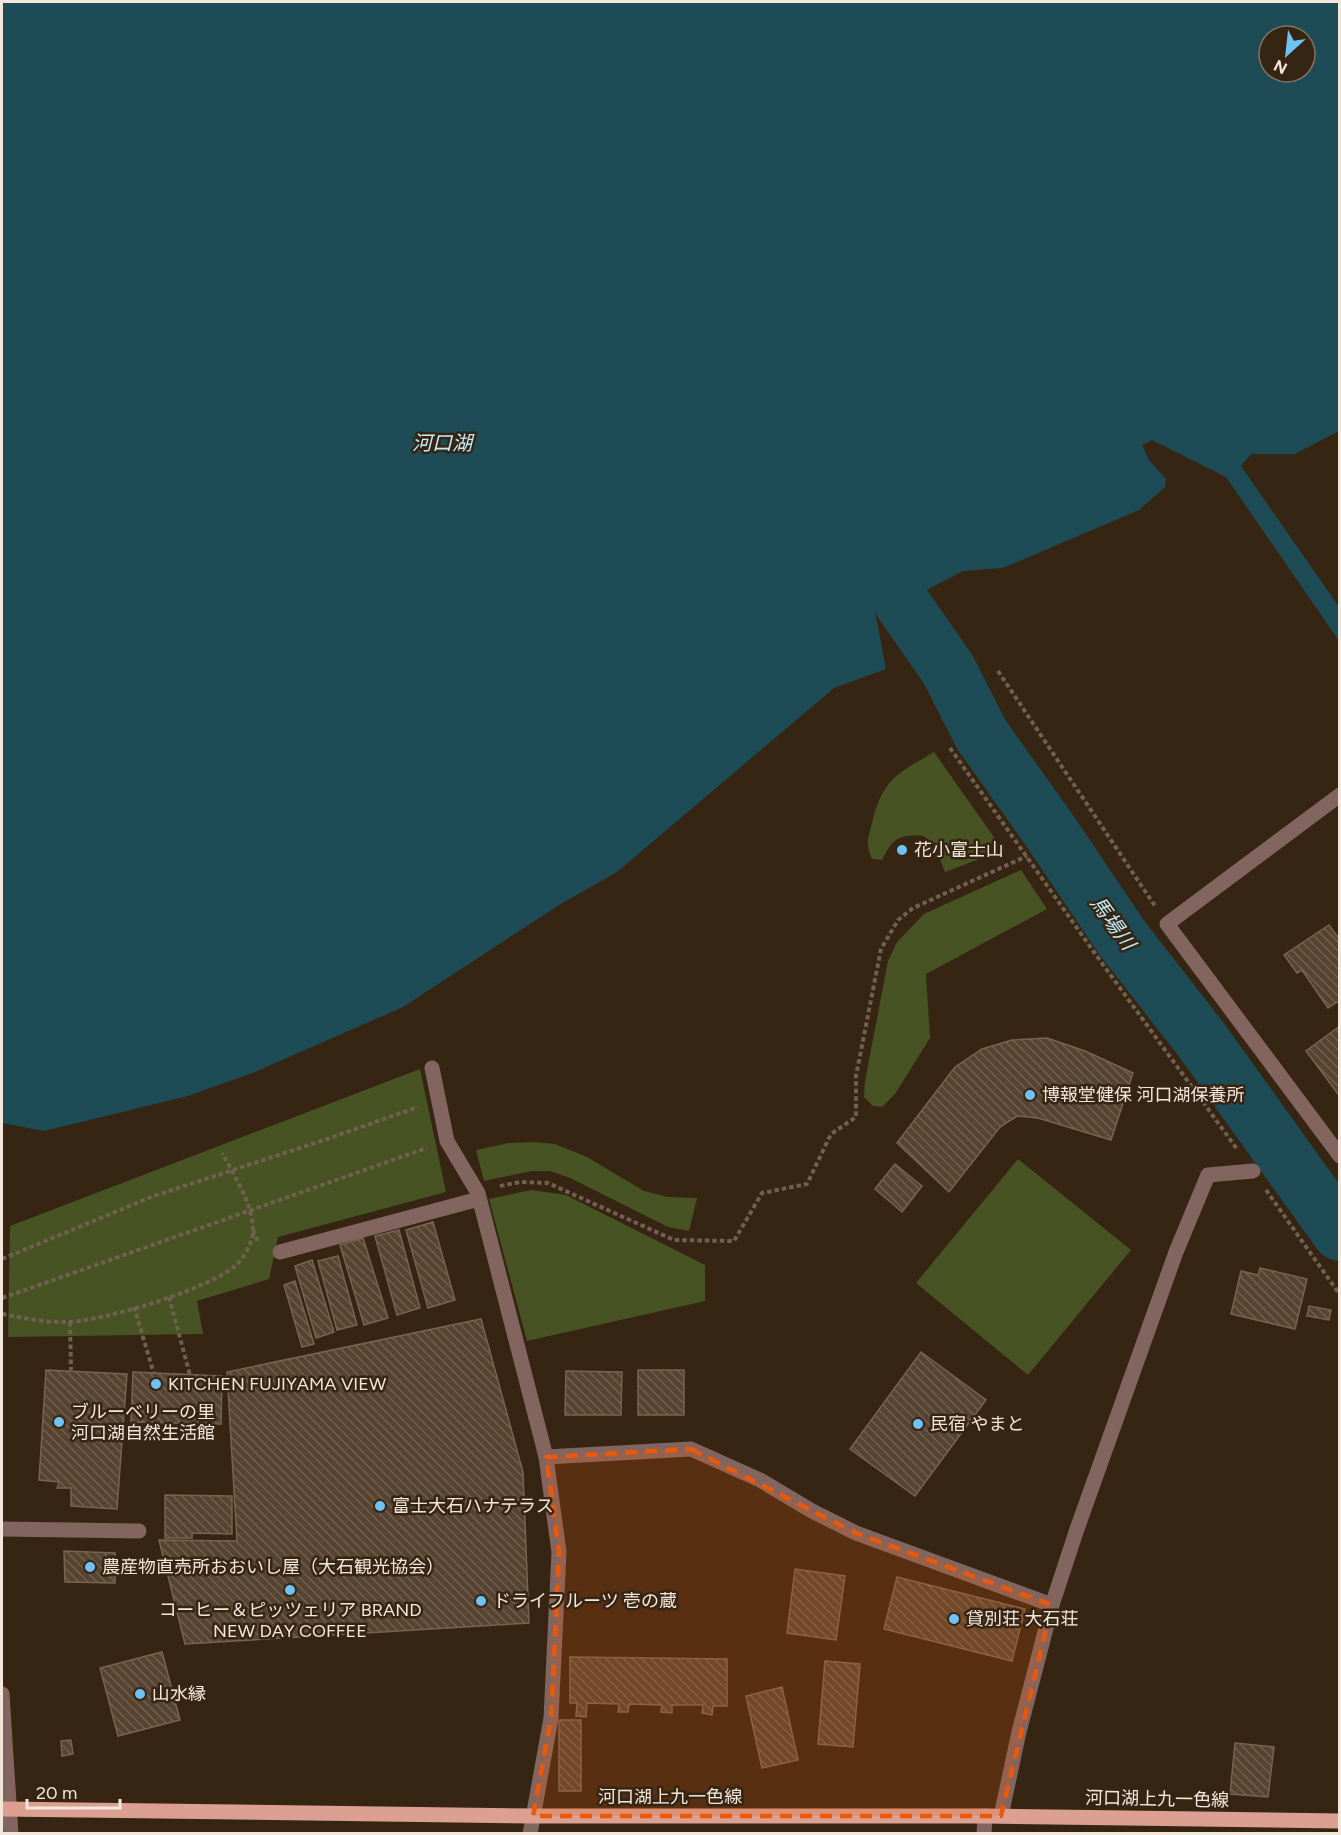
<svg xmlns="http://www.w3.org/2000/svg" width="1341" height="1835" viewBox="0 0 1341 1835" font-family="Figtree,'Noto Sans JP',sans-serif">
  <style>
    .grass { fill: #475323 }
    .water { fill: #1e4c56; fill-rule: evenodd }
    .lines { fill: none; stroke-linecap: round; stroke-linejoin: round }
    .river { stroke: #1e4c56; stroke-width: 56 }
    .building { fill: url(#building-back-hatch); stroke: #776450; stroke-width: 1.5 }
    .path { stroke: #6f6050; stroke-width: 4; stroke-dasharray: 4.5 3; stroke-linecap: butt }
    .minor { stroke: #82655e; stroke-width: 15 }
    .major { stroke: #dba092; stroke-width: 15 }
    .marked { fill: #e8590c; fill-opacity: 0.2; stroke: #e8590c; stroke-width: 4.5; stroke-dasharray: 12 8; stroke-linejoin: round }
    .poi-dot { fill: #6fc2f4; stroke: #362513; stroke-width: 2 }
    .labels { text-anchor: middle; stroke-width: 5; stroke-linejoin: round; paint-order: stroke }
    .poi-label { font-size: 18px; fill: #f3e7dc; stroke: #362513; text-anchor: start }
    .street-label { font-size: 18px; fill: #f3e7dc; stroke: #362513 }
    .water-label { font-size: 20px; font-style: italic; fill: #c2edf8; stroke: #362513 }
  </style>
  <defs>
    <pattern id="building-back-hatch" width="6" height="6" patternUnits="userSpaceOnUse" patternTransform="scale(1.5)"><rect width="6" height="6" fill="#564430"/><path d="M-1 5l2 2M0 0l6 6M5-1l2 2" fill="none" stroke="#6f5f4d"/></pattern>
  </defs>
  <rect width="100%" height="100%" fill="#362513"/>
  <g class="grass">
    <path d="M934 752 1003 850 945 872 936 849 924 836C899 834 893 838 882 860L872 859C865 842 868 840 872 823 883 778 897 774 934 752Z"/>
    <polygon points="1021,870 1047,909 926,974 930,1038 895,1094 882,1107 873,1106 864,1097 865,1081 888,961 897,942 924,914"/>
    <polygon points="420,1069 446,1192 278,1237 269,1279 197,1301 203,1334 8,1337 10,1226"/>
    <polygon points="532,1142 555,1144 587,1157 644,1191 668,1197 697,1198 689,1231 668,1227 570,1178 550,1171 532,1171 484,1181 476,1150 509,1143"/>
    <polygon points="1018,1159 1131,1250 1028,1375 916,1283"/>
    <polygon points="531,1190 566,1195 705,1265 705,1301 527,1341 489,1199"/>
  </g>
  <path class="water" d="M2 2H1339V431L1295 454H1251L1241 466 1339 607V641L1226 477 1152 440 1142 445 1149 460 1166 479 1165 487 1139 510 1003 568 963 571 902 603 875 611 886 669 834 688 617 872 559 905 403 1007 255 1072 188 1096 44 1131 2 1123ZM1269 36H1305V72H1269Z"/>
  <g class="lines">
    <polyline class="river" points="902,603 948,669 981,734 1052,834 1122,938 1200,1038 1340,1233"/>
  </g>
  <g class="building">
    <polygon points="1329,925 1340,940 1340,1000 1328,1008 1302,970 1297,973 1284,955"/>
    <polygon points="1340,1026 1340,1093 1338,1094 1306,1051"/>
    <polygon points="1047,1038 1085,1051 1133,1073 1111,1140 1038,1118 1017,1116 1000,1127 949,1192 897,1143 955,1067 982,1049 1012,1040"/>
    <polygon points="895,1164 922,1186 902,1212 875,1189"/>
    <polygon points="433,1222 455,1300 428,1308 406,1230"/>
    <polygon points="399,1230 420,1308 397,1315 375,1236"/>
    <polygon points="363,1238 388,1318 364,1325 340,1245"/>
    <polygon points="338,1256 357,1325 337,1330 318,1261"/>
    <polygon points="312,1260 334,1332 316,1338 295,1266"/>
    <polygon points="1260,1268 1307,1279 1295,1329 1231,1314 1241,1271 1258,1275"/>
    <polygon points="295,1281 314,1344 302,1347 284,1285"/>
    <polygon points="1309,1306 1331,1310 1329,1320 1307,1316"/>
    <polygon points="481,1319 523,1472 529,1623 185,1644 159,1540 237,1541 227,1372"/>
    <polygon points="921,1352 986,1400 915,1496 850,1449"/>
    <polygon points="46,1370 127,1374 117,1509 71,1506 71,1488 57,1488 59,1482 39,1480"/>
    <rect x="638" y="1370" width="46" height="45"/>
    <polygon points="566,1371 622,1372 621,1415 565,1415"/>
    <polygon points="133,1372 222,1376 221,1424 131,1422"/>
    <polygon points="165,1495 232,1496 232,1534 192,1533 192,1538 165,1538"/>
    <polygon points="64,1551 115,1553 115,1583 65,1582"/>
    <polygon points="795,1569 845,1576 836,1640 787,1633"/>
    <polygon points="897,1577 1025,1609 1012,1661 884,1629"/>
    <polygon points="162,1652 180,1720 118,1736 100,1668"/>
    <polygon points="570,1657 727,1659 727,1706 713,1706 712,1715 702,1713 703,1705 672,1705 672,1713 661,1712 662,1705 629,1704 628,1712 618,1712 619,1704 587,1703 586,1717 576,1716 577,1703 570,1703"/>
    <polygon points="825,1661 860,1664 853,1747 818,1744"/>
    <polygon points="782,1687 798,1760 762,1768 746,1696"/>
    <rect x="559" y="1720" width="22" height="71"/>
    <polygon points="71,1740 73,1754 62,1756 61,1741"/>
    <polygon points="1235,1743 1274,1747 1268,1797 1230,1794"/>
  </g>
  <g class="lines">
    <g class="path">
      <polyline points="998,671 1155,906"/>
      <polyline points="950,748 1096,955 1237,1149"/>
      <polyline points="500,1186 520,1182 548,1183 674,1240 734,1241 762,1193 807,1184 831,1134 856,1117 856,1076 881,949 898,920 913,908 1027,856"/>
      <polyline points="1266,1190 1340,1295"/>
      <polyline points="253,1230 259,1244"/>
      <polyline points="2,1259 151,1197 324,1140 418,1107"/>
      <polyline points="169,1297 190,1375"/>
      <polyline points="2,1298 427,1148"/>
      <polyline points="134,1307 154,1374"/>
      <path d="M2 1314C24 1318 46 1323 69 1322 106 1320 210 1289 236 1265 245 1257 254 1240 253 1228 252 1203 234 1175 222 1153"/>
      <polyline points="70,1322 71,1370"/>
    </g>
    <g class="minor">
      <polyline points="1340,795 1167,924 1340,1156"/>
      <polyline points="432,1068 447,1141 478,1193 546,1457 559,1552 551,1718 530,1834"/>
      <polyline points="280,1252 479,1199"/>
      <polyline points="546,1457 691,1449 760,1480 812,1511 856,1533 1052,1605"/>
      <polyline points="2,1529 139,1531"/>
      <polyline points="2,1694 11,1834"/>
      <polyline points="1001,1816 1019,1732 1052,1605 1077,1529 1176,1252 1208,1175 1253,1171"/>
      <polyline points="984,1834 985,1816"/>
    </g>
    <polyline class="major" points="2,1809 533,1816 985,1816 1340,1821"/>
  </g>
  <path class="marked" d="M691 1449 856 1533 1052 1605 1001 1816H533L551 1718 559 1552 546 1457Z"/>
  <g class="poi-dot">
    <circle cx="902" cy="850" r="6"/>
    <circle cx="1030" cy="1095" r="6"/>
    <circle cx="156" cy="1384" r="6"/>
    <circle cx="59" cy="1422" r="6"/>
    <circle cx="918" cy="1424" r="6"/>
    <circle cx="380" cy="1506" r="6"/>
    <circle cx="90" cy="1567" r="6"/>
    <circle cx="290" cy="1590" r="6"/>
    <circle cx="481" cy="1601" r="6"/>
    <circle cx="954" cy="1619" r="6"/>
    <circle cx="140" cy="1694" r="6"/>
  </g>
  <g class="labels">
    <g class="poi-label">
      <text x="914" y="856">花小富士山</text>
      <text x="1042" y="1101">博報堂健保 河口湖保養所</text>
      <text x="168" y="1390">KITCHEN FUJIYAMA VIEW</text>
      <text x="71" y="1418">ブルーベリーの里<tspan x="71" dy="21">河口湖自然生活館</tspan></text>
      <text x="930" y="1430">民宿 やまと</text>
      <text x="392" y="1512">富士大石ハナテラス</text>
      <text x="102" y="1573">農産物直売所おおいし屋（大石観光協会）</text>
      <text x="493" y="1607">ドライフルーツ 壱の蔵</text>
      <text x="290" y="1616" text-anchor="middle">コーヒー＆ピッツェリア BRAND<tspan x="290" dy="21">NEW DAY COFFEE</tspan></text>
      <text x="966" y="1625">貸別荘 大石荘</text>
      <text x="152" y="1700">山水縁</text>
    </g>
    <g class="street-label">
      <text x="670" y="1803">河口湖上九一色線</text>
      <text transform="translate(1157 1799) rotate(1)" y="6">河口湖上九一色線</text>
    </g>
    <g class="water-label">
      <text x="442" y="450">河口湖</text>
      <text transform="translate(1113 923) rotate(54)" y="7">馬場川</text>
    </g>
  </g>
  <rect width="1341" height="1835" fill="none" stroke="#f3e7dc" stroke-width="6"/>
  <g transform="translate(1287 54) rotate(207)"><circle r="28" fill="#362513" stroke="#827363" stroke-width="1.5"/>
  <path d="M0-4.5L10 22L0 15L-10 22Z" fill="#6fc2f4"/>
  <text y="-9" font-size="16" font-weight="bold" text-anchor="middle" fill="#f3e7dc">N</text>
  </g>
  <path d="M27 1799v9h93v-9" fill="none" stroke="#f3e7dc" stroke-width="3"/>
  <text x="36" y="1799" font-size="18" fill="#f3e7dc" stroke="#362513" stroke-width="4.5" paint-order="stroke">20 m</text>
</svg>
